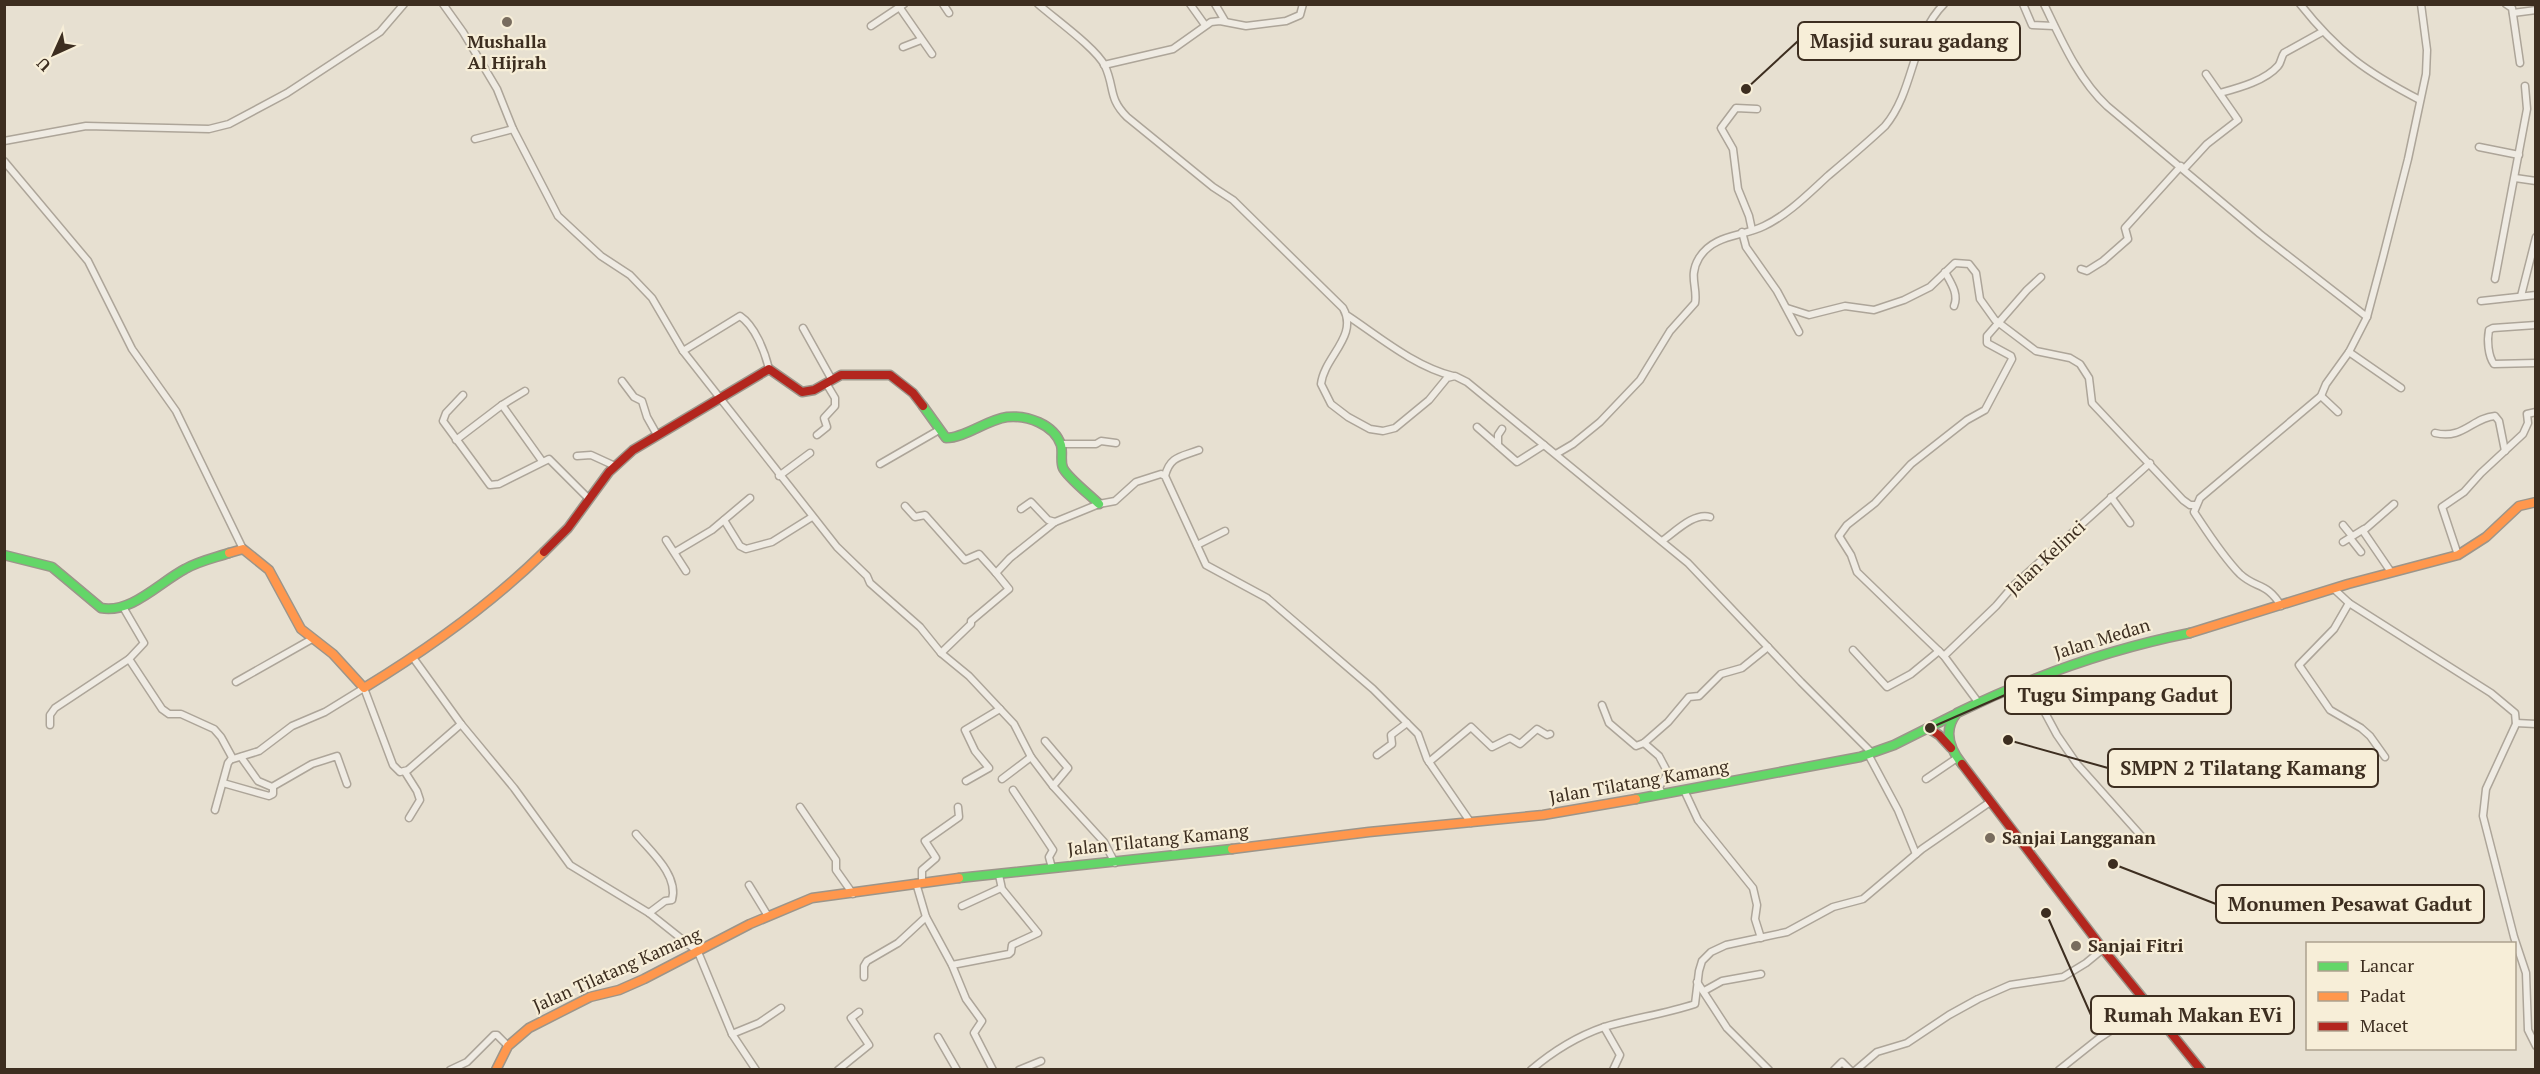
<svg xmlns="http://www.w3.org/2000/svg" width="2540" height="1074" viewBox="0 0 2540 1074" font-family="'PT Serif',serif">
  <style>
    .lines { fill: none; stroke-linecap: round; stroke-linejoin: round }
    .street-casing { stroke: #ada599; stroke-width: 9 }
    .fast-casing { stroke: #9c958a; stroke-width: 11 }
    .slow-casing { stroke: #9c958a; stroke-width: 11 }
    .jam-casing { stroke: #9c958a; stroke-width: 11 }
    .street { stroke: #efebe3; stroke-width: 6 }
    .fast { stroke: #63d668; stroke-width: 8 }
    .slow { stroke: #ff974d; stroke-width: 8 }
    .jam { stroke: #b3261e; stroke-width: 8 }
    .poi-dot { fill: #786c5e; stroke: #f7eed8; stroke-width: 2 }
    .labels { text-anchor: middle; stroke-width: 4.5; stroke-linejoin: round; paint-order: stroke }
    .poi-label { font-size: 18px; font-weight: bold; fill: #3d2e20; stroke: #f7eed8; text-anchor: start }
    .street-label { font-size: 18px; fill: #3d2e20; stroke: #f7eed8 }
    .leader { fill: none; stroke: #3d2e20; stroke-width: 2 }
    .callout-dot { fill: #3d2e20; stroke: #f7eed8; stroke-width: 2 }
    .callout { fill: #f7eed8; stroke: #3d2e20; stroke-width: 2 }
    .callout-label { font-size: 20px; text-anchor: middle; font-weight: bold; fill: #3d2e20 }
  </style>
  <rect width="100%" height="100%" fill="#e7e0d1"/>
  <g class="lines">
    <defs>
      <g id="street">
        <polyline points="443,4 463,32 497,89 513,129 558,216 601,256 630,275 652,298 683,351 837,547 867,576 870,583 920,627 941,653 969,676 1014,724 1031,757 1053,786 1104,842 1115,863"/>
        <polyline points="943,4 949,13"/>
        <path d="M1038 4C1055 19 1096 48 1105 66 1115 88 1108 98 1127 117L1213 187 1233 200 1343 308C1359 336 1324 357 1321 384L1331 404 1348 417 1370 429 1383 431 1395 428 1429 400 1447 378 1455 376 1467 382 1688 563 1801 682 1872 753"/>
        <polyline points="1190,4 1205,25"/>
        <polyline points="1215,4 1225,21"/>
        <polyline points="2023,4 2032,25 2054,26"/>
        <path d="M2044 4C2061 39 2078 79 2107 106L2260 234 2367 317"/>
        <path d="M2300 4C2338 52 2366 72 2420 100"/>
        <polyline points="2506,4 2512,8 2520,63"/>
        <polyline points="900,8 932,54"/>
        <polyline points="2513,13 2536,10"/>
        <polyline points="871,26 904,4"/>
        <polyline points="903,47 921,40"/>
        <polyline points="1104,65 1173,49 1211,22 1220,21 1246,26 1286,21 1300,15 1303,4"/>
        <path d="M2220 93C2238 88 2265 81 2278 66 2281 63 2281 57 2284 53L2322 32"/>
        <polyline points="475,139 513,129"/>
        <polyline points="4,141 86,126 209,129 229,124 287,93 380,32 404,4"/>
        <polyline points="2479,147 2519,155"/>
        <polyline points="4,161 88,261 132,349 176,411 243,549"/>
        <polyline points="2184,169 2207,144 2238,120 2206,74"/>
        <polyline points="2515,178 2536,181"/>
        <polyline points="1752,230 1749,216 1738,189 1733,149 1721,128 1736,108 1757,109"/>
        <polyline points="1742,232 1746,247 1777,291 1799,332"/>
        <polyline points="2081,269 2087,271 2103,261 2128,239 2125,228 2181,166"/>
        <path d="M1945 272C1951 283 1959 294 1954 306"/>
        <polyline points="2495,279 2527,109 2525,86"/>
        <polyline points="2521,296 2536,237"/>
        <polyline points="2481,301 2536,295"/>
        <polyline points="1787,308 1809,315 1845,306 1874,310 1904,300 1930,287 1955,263 1969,264 1976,273 1980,299 1995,320 2036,351 2070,358 2080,364 2089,378 2092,403 2183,500 2190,505 2196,505"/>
        <path d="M1348 316C1381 338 1414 366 1453 376"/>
        <path d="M2536 325 2493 328 2489 330C2487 340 2488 356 2494 364L2536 363"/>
        <polyline points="803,328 832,380"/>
        <path d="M683 351 740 316C755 326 765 352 769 369"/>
        <polyline points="2349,352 2401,388"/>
        <polyline points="622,381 634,397 642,401 647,417 656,433"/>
        <polyline points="463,395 446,413 443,421 490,485 499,484 549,459 588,498"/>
        <polyline points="2321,396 2338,412"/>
        <polyline points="502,405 542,461"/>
        <polyline points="1477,427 1517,462 1544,445"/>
        <path d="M2435 433C2463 440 2472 418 2495 416L2499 421 2505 451"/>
        <polyline points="817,435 827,427 824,418 835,406 835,398 826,383"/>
        <polyline points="456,440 502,405 525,391"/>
        <polyline points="1062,444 1096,444 1101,441 1116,443"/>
        <polyline points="1498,445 1498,435 1502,429"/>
        <path d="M1556 454 1573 444 1600 422 1640 380 1670 331 1695 303C1698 288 1688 276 1699 258 1714 234 1742 237 1764 226 1789 214 1809 193 1829 175 1848 159 1867 143 1885 126 1915 90 1911 37 1944 4"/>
        <polyline points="577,456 591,455 615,466"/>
        <polyline points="880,464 939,430"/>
        <polyline points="779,476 810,453"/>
        <path d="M1165 476C1170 456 1181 457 1199 450"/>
        <polyline points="2111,497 2130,523"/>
        <polyline points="905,506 915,517 925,515 965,560 979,554 996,573"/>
        <polyline points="1021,509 1031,502 1048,520 1055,522"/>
        <polyline points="724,520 740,546 746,549 772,542 812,517"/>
        <polyline points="2343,525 2352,536"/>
        <polyline points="2350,538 2361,552"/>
        <polyline points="666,540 686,571"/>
        <path d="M1662 541C1675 532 1694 512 1710 517"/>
        <polyline points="2343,542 2364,529"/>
        <polyline points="1197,545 1225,531"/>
        <polyline points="675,552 712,530 750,498"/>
        <polyline points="2458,555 2442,507 2464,492 2481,473 2523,434 2528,423 2527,414 2536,412"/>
        <polyline points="2391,572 2363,531 2394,504"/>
        <polyline points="2334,589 2349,603 2491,693 2515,713 2516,724 2486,789 2483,816 2514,937 2526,973 2528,1030 2536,1046"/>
        <polyline points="2349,603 2334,629 2299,665 2330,710 2361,728 2370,736 2385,757"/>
        <path d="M2281 606C2267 582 2256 589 2240 574 2223 557 2208 533 2194 512L2200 498 2321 396 2326 384 2349 352 2367 317 2383 257 2408 159 2426 74 2427 50 2421 4"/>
        <polyline points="123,607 144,643 129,659 162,709 169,714 181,714 214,729 221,737 233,759 259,751 292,726 325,712 364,688 393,765 400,772 408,770 461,724"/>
        <polyline points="1853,650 1887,687 1911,674 1939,651"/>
        <polyline points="941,653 971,624 971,621 1009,589 996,573 1010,558 1055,522 1099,504 1115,501 1136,482 1161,474 1165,476 1206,565 1267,598 1373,689 1418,734 1427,759 1471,823"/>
        <polyline points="1944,656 1996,606 2014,585 2150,463"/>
        <polyline points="414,659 461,724 514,788 570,865 649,913 698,952 732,1034 756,1070"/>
        <polyline points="236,682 312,639"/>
        <polyline points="2029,683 2057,735 2077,764 2144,839"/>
        <polyline points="1978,702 1944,656 1857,572 1851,555 1839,536 1847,525 1875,503 1911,464 1967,420 1985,410 2012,359 2011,356 1987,343 1987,336 2027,290 2041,277"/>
        <polyline points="1602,705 1609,723 1636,746 1644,743 1668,722 1689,697 1699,696 1721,674 1742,668 1768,647"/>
        <polyline points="2516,723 2536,724"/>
        <polyline points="50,725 50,715 55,708 129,659"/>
        <polyline points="1045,741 1068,768 1053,786"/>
        <polyline points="1644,743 1659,756 1668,773 1659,787 1662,794"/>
        <polyline points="1868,754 1898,810 1916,854"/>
        <polyline points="1377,755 1392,744 1391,735 1407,723"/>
        <polyline points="241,757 258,781 272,787 312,764 337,756 347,784"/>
        <polyline points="1429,762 1471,727 1492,747 1510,738 1520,744 1537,729 1547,735 1550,734"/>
        <polyline points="405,772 417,791 420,800 409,818"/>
        <polyline points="1002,779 1031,757"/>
        <polyline points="1926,779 1957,758"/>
        <polyline points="966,781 989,768 975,751 965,730 1000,709"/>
        <polyline points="223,783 269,796 273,794 273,787"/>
        <polyline points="1013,790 1053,850 1049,857 1052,868"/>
        <polyline points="1684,790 1698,820 1753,888 1757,905 1755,919 1761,938"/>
        <polyline points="800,807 836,860 836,870 853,894"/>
        <polyline points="215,810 228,763 232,758"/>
        <path d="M636 834C650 851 679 875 672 900L665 901 649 913"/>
        <polyline points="922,882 922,870 936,858 925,841 959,817 958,807"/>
        <polyline points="916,883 926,917 952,965 966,999 982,1021 974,1033 993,1070"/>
        <polyline points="749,885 768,916"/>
        <polyline points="962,906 1001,888"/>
        <polyline points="952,965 1009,954 1011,952 1012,945 1038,933 1002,889 999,875"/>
        <polyline points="864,977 864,966 867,961 898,943 926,917"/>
        <polyline points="1697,982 1727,1028 1769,1070"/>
        <polyline points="1704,991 1722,981 1761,974"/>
        <polyline points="1604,1027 1620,1055 1613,1070"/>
        <polyline points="732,1034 759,1023 781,1008"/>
        <polyline points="938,1037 957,1070"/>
        <polyline points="450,1070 467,1062 494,1035 497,1035 508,1046"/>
        <polyline points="838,1070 869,1045 851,1018 859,1012"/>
        <polyline points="1019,1070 1041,1061"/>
        <path d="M1531 1070C1552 1052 1578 1036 1604 1027 1634 1018 1665 1014 1695 1004L1699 971 1702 961 1711 952 1726 945 1787 932 1833 907 1863 899 1922 849 1990 802"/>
        <polyline points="1834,1070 1842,1062 1850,1070"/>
        <polyline points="1856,1070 1877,1052 1907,1043 1949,1015 1978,999 2010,985 2063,977 2086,963 2103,949"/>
        <polyline points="2059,1070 2098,1039 2148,1006"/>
      </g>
      <g id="fast">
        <path d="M923 406 946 438C965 438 986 420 1007 417 1027 415 1054 424 1061 445 1063 452 1060 461 1063 468 1067 477 1091 496 1099 504"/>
        <path d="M4 555 52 567 101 608C131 614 160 582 185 569 199 561 214 558 229 553"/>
        <path d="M1962 764C1949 748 1943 730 1957 713 2031 677 2109 649 2190 633"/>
        <polyline points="1636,799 1860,757 1894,745 1954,715"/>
        <polyline points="959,878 1232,849"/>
      </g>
      <g id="slow">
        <path d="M229 553 243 549 269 570 301 629 333 654 364 688C428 649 490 605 544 552"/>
        <polyline points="2190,633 2348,584 2458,555 2486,537 2519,506 2536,502"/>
        <polyline points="1232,849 1369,832 1543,815 1636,799"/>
        <polyline points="496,1070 508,1046 529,1028 590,997 619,990 644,979 750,924 812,898 959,878"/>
      </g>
      <g id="jam">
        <polyline points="544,552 568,528 609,472 633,450 769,369 802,392 814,390 841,375 890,375 913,393 923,406"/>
        <polyline points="1928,728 1939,735 1951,748"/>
        <polyline points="1962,764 2103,949 2201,1070"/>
      </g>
    </defs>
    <use href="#street" class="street-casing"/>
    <use href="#fast" class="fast-casing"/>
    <use href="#slow" class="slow-casing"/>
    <use href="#jam" class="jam-casing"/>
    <use href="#street" class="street"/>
    <use href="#fast" class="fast"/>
    <use href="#slow" class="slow"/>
    <use href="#jam" class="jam"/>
  </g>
  <g class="poi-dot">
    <circle cx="507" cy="22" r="6"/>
    <circle cx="1990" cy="838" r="6"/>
    <circle cx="2076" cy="946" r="6"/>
  </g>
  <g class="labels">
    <g class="poi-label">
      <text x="507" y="48" text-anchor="middle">Mushalla<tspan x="507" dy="21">Al Hijrah</tspan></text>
      <text x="2002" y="844">Sanjai Langganan</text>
      <text x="2088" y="952">Sanjai Fitri</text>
    </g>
    <g class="street-label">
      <text transform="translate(2046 558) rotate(-43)" y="6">Jalan Kelinci</text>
      <text transform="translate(2102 639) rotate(-17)" y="6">Jalan Medan</text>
      <text transform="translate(1639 782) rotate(-10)" y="6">Jalan Tilatang Kamang</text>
      <text transform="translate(1158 840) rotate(-6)" y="6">Jalan Tilatang Kamang</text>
      <text transform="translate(617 970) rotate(-24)" y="6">Jalan Tilatang Kamang</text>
    </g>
  </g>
  <path class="leader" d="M1746 89L1798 41M1930 728L2005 695M2008 740L2108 768M2113 864L2216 904M2046 913L2091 1015"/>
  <g class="callout-dot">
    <circle cx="1746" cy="89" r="6"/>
    <circle cx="1930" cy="728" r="6"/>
    <circle cx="2008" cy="740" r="6"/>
    <circle cx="2113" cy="864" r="6"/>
    <circle cx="2046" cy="913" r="6"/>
  </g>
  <g class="callout">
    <rect x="1798" y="22" width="222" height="38" rx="6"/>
    <rect x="2005" y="676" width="226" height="38" rx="6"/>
    <rect x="2108" y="749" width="270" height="38" rx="6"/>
    <rect x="2216" y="885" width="268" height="38" rx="6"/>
    <rect x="2091" y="996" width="203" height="38" rx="6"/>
  </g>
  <g class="callout-label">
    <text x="1909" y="48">Masjid surau gadang</text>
    <text x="2118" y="702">Tugu Simpang Gadut</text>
    <text x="2243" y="775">SMPN 2 Tilatang Kamang</text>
    <text x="2350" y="911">Monumen Pesawat Gadut</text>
    <text x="2193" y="1022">Rumah Makan EVi</text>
  </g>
  <rect width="2540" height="1074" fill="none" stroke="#3d2e20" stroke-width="12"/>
  <rect x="2306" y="942" width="210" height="108" fill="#f7eed8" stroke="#ada18e" stroke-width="1.5"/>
  <rect x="2318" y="962" width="30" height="9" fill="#63d668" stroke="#ada18e" stroke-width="1.5"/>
  <text x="2360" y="972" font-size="18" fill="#3d2e20">Lancar</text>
  <rect x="2318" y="992" width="30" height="9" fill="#ff974d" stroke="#ada18e" stroke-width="1.5"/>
  <text x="2360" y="1002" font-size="18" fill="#3d2e20">Padat</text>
  <rect x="2318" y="1022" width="30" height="9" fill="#b3261e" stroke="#ada18e" stroke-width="1.5"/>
  <text x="2360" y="1032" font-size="18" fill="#3d2e20">Macet</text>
  <g transform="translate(54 54) rotate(225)" stroke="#f7eed8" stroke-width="4.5" paint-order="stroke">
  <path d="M0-4.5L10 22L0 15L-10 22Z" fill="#3d2e20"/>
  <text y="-9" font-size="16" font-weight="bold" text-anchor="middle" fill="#3d2e20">U</text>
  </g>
</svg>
